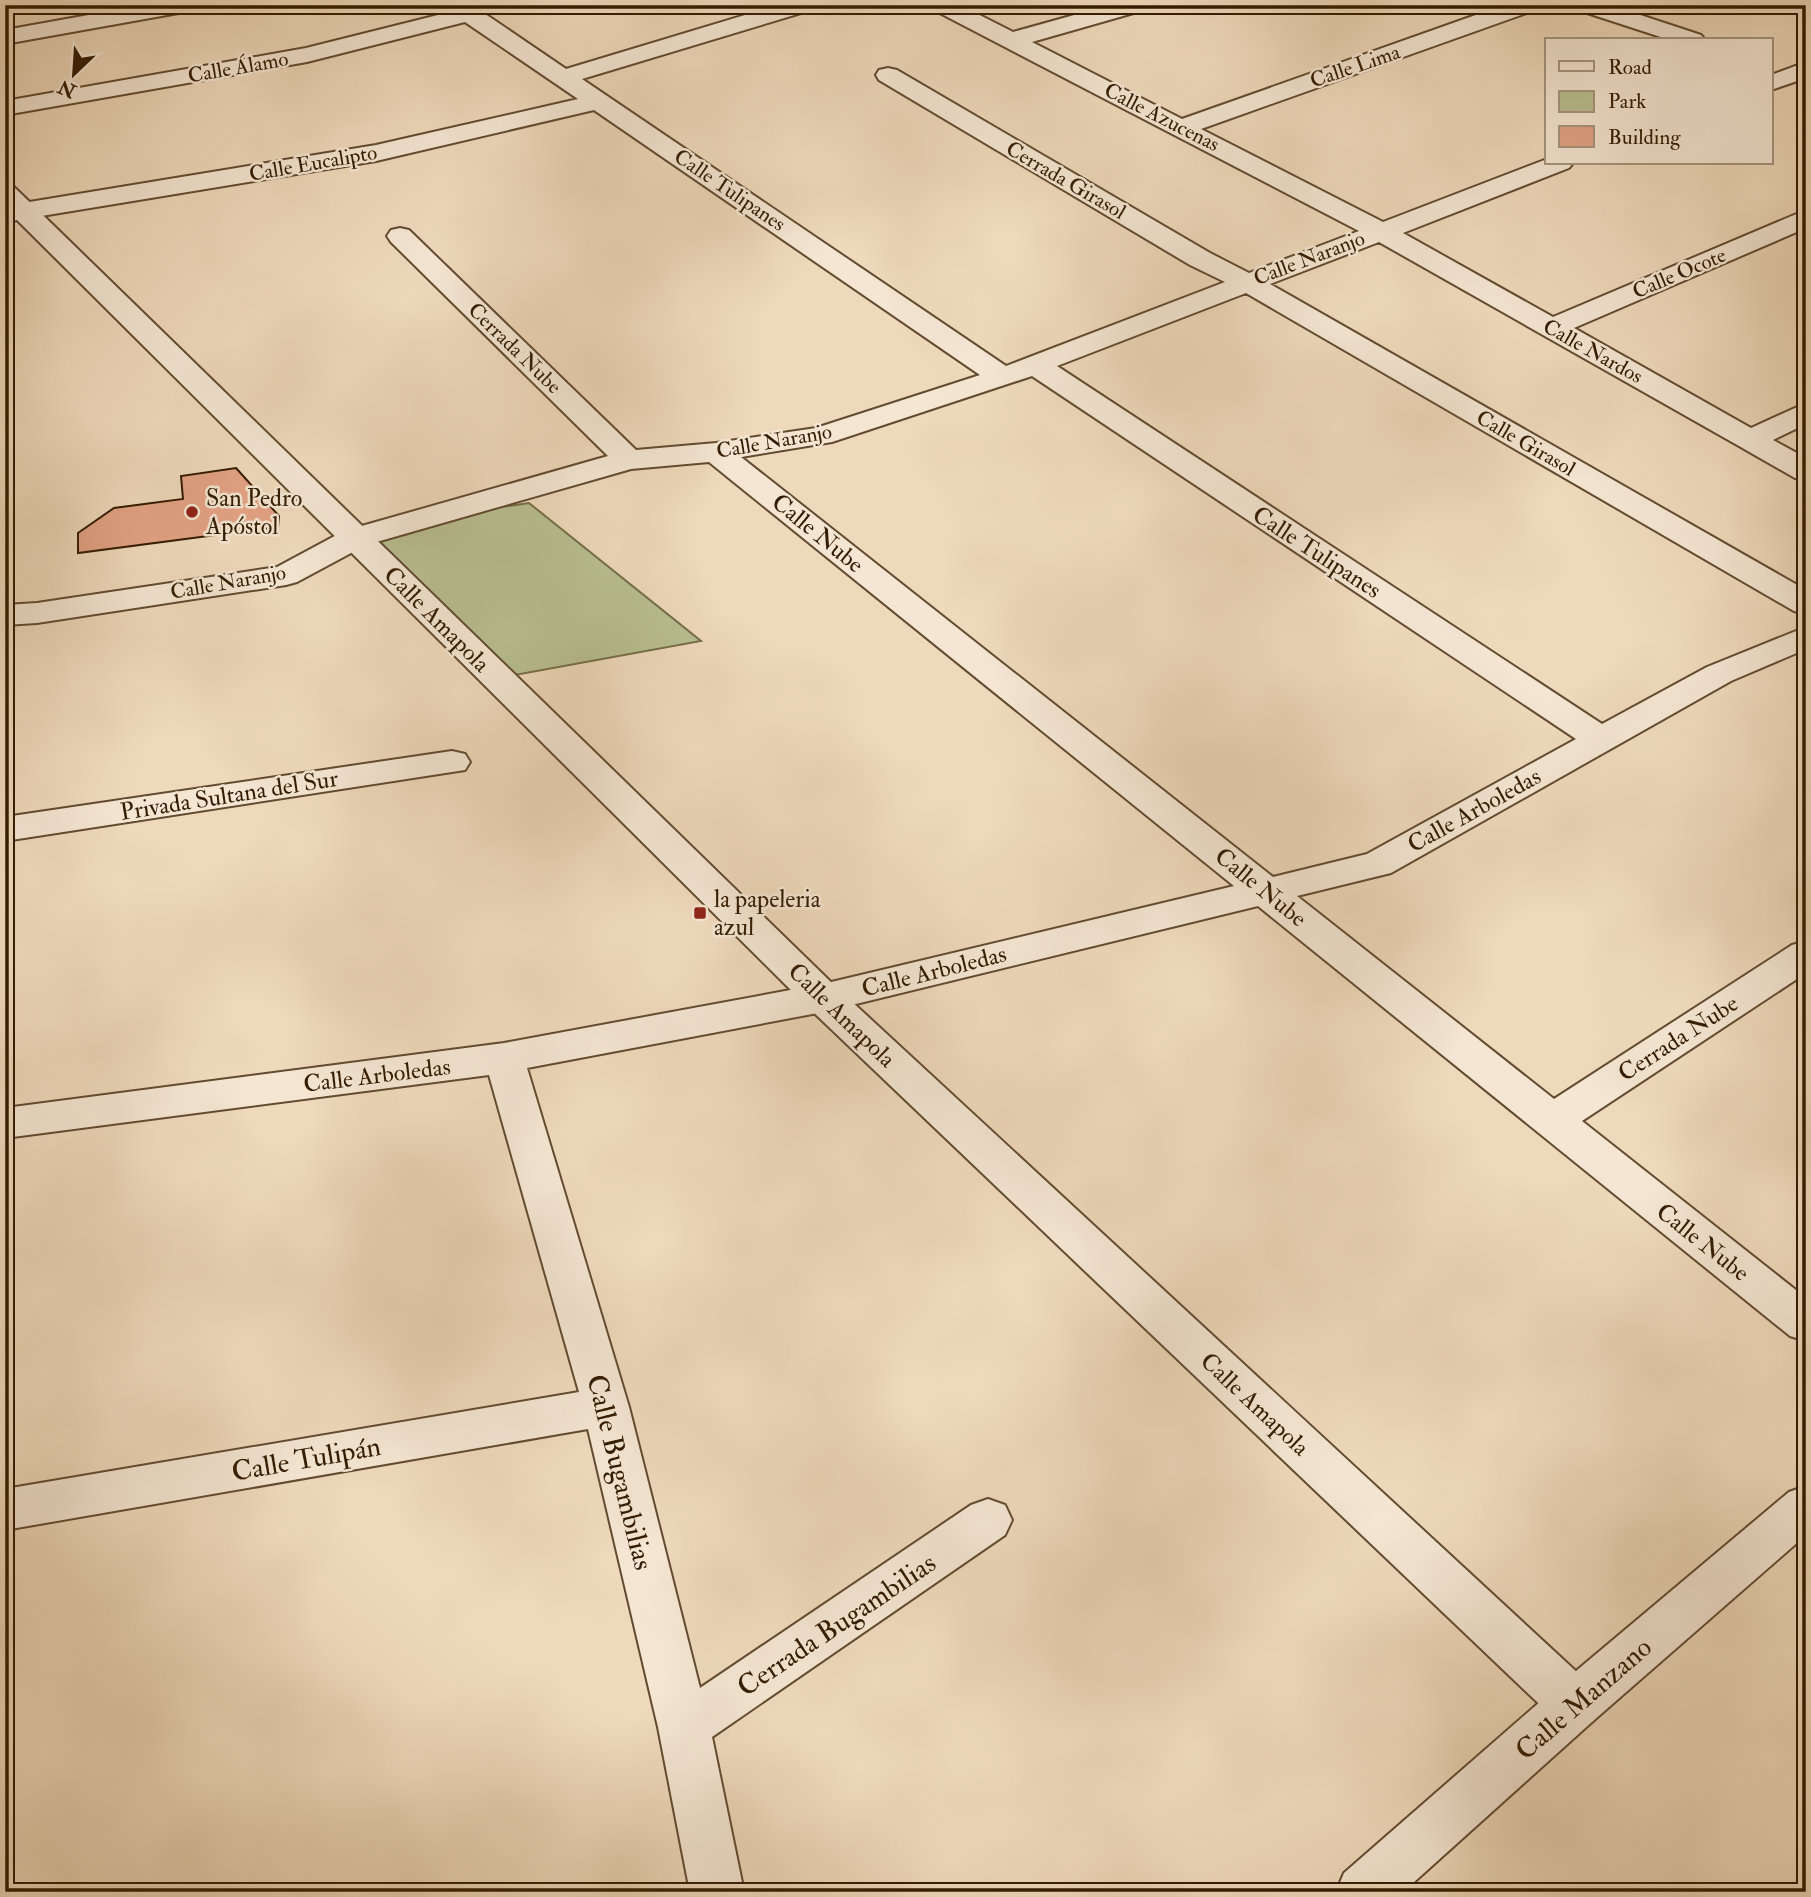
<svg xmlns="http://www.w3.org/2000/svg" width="1811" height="1897" font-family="'IM FELL Double Pica',serif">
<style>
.green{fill:#b8bf91;stroke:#766e49;stroke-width:2}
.building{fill:#e3a385;stroke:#331c01;stroke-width:2}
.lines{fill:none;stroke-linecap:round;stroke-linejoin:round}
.minor-casing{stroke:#624b30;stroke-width:4}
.tertiary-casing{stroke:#624b30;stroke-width:4}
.minor{fill:#f4e6d3;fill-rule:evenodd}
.tertiary{fill:#f4e6d3;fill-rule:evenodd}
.poi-dot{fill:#8f2418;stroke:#f4e6d3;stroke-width:2.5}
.labels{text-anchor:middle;stroke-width:5;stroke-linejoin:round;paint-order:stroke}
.far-street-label{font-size:21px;fill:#331c01;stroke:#f4e6d3}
.poi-label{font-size:24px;fill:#331c01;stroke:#f4e6d3;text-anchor:start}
.street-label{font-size:24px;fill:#331c01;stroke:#f4e6d3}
.near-street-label{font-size:28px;fill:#331c01;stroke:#f4e6d3}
</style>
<rect width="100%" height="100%" fill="#eed9bb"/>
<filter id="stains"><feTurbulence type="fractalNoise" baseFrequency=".00286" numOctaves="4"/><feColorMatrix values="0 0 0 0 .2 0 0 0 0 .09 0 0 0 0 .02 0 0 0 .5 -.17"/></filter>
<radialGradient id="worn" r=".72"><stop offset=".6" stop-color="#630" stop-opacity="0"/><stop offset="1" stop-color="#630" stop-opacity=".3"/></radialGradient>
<!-- green -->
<path class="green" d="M 529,503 L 701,641 L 504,677 L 354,529 Z"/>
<!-- building -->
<path class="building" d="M 236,468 L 279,516 L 278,527 L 78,553 L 78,533 L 114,508 L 183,499 L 181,476 Z"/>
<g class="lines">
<defs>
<path id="minor" d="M 144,5 L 195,5 L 192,10 L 184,12 L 5,44 L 5,30 Z
M 445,5 L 472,5 L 566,69 L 778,5 L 814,5 L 811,10 L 582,79 L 1006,366 L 1225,282 L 1190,265 L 879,80 L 876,75 L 879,70 L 888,68 L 897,70 L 1210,253 L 1249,273 L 1359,231 L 934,10 L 931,5 L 960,5 L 1013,32 L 1110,5 L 1147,5 L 1144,10 L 1032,42 L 1182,119 L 1504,5 L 1538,5 L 1535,10 L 1201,129 L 1383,222 L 1547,159 L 1547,163 L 1573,163 L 1569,168 L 1403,233 L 1553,317 L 1806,210 L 1806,228 L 1574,328 L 1751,428 L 1806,403 L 1806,424 L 1773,440 L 1806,458 L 1806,480 L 1795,478 L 1739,446 L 1379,242 L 1270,284 L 1806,590 L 1806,614 L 1794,611 L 1246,293 L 1057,366 L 1602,724 L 1707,667 L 1806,627 L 1806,649 L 1731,681 L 1391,873 L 1297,896 L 1554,1099 L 1792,945 L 1806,941 L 1806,973 L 1582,1121 L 1806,1298 L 1806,1341 L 1790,1336 L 1258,906 L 823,1012 L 527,1068 L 629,1407 L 700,1688 L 971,1505 L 988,1499 L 1005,1505 L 1012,1520 L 1005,1535 L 712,1737 L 744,1892 L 690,1892 L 658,1727 L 588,1429 L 5,1530 L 5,1489 L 579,1392 L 489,1075 L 5,1138 L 5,1108 L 504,1043 L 823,984 L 1234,886 L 709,462 L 631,469 L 366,545 L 297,582 L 286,585 L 37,623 L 5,625 L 5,605 L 37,603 L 277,567 L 344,531 L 608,456 L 391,242 L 387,236 L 391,230 L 400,228 L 409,230 L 636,450 L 716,443 L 816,428 L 980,375 L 594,110 L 376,161 L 5,222 L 5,206 L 376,145 L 578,99 L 465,22 L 307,62 L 5,115 L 5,101 L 306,48 L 450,12 ZM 1032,376 L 1576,739 L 1367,854 L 1273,877 L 741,457 L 832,442 Z
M 1575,5 L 1610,5 L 1701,35 L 1705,40 L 1670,40 L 1578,10 Z
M 1806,62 L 1806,78 L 1771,90 L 1771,75 Z
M 452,751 L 465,754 L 470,762 L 465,770 L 5,841 L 5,817 Z
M 1806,1486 L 1806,1535 L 1593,1721 L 1403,1892 L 1336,1892 L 1344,1873 L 1557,1687 L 1789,1492 Z"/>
<path id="tertiary" d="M 5,185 L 14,187 L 837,988 L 1593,1687 L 1600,1704 L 1593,1721 L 1575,1727 L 1557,1721 L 809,1008 L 5,208 Z"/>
</defs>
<!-- minor casing -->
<use href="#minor" class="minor-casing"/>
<!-- tertiary casing -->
<use href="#tertiary" class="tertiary-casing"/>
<!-- minor -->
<use href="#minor" class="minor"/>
<!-- tertiary -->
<use href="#tertiary" class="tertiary"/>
</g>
<!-- markers -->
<g class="poi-dot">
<circle cx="192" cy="512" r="7"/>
<rect x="693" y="906" width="14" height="14" rx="3.5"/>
</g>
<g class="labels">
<!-- far-street labels -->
<g class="far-street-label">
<text transform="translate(1355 66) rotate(-19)" y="7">Calle Lima</text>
<text transform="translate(238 67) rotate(-10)" y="7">Calle Álamo</text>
<text transform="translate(1162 117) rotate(27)" y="7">Calle Azucenas</text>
<text transform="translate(313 163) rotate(-10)" y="7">Calle Eucalipto</text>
<text transform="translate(1066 180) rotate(30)" y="7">Cerrada Girasol</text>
<text transform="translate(730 190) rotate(34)" y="7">Calle Tulipanes</text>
<text transform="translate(1309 258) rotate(-21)" y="7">Calle Naranjo</text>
<text transform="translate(1679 273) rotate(-23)" y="7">Calle Ocote</text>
<text transform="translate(515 348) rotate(44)" y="7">Cerrada Nube</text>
<text transform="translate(1593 351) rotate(29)" y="7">Calle Nardos</text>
<text transform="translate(774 441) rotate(-10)" y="7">Calle Naranjo</text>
<text transform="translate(1526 443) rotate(30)" y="7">Calle Girasol</text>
<text transform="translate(228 582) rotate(-10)" y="7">Calle Naranjo</text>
</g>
<!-- poi labels -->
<g class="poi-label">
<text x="206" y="506">San Pedro<tspan x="206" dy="28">Apóstol</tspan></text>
<text x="714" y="907">la papeleria<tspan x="714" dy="28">azul</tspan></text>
</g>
<!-- street labels -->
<g class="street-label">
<text transform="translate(818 533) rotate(39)" y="8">Calle Nube</text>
<text transform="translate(1317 552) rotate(33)" y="8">Calle Tulipanes</text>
<text transform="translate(437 619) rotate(45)" y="8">Calle Amapola</text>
<text transform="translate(229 795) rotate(-9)" y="8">Privada Sultana del Sur</text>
<text transform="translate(1474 810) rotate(-29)" y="8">Calle Arboledas</text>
<text transform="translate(1261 887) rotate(39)" y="8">Calle Nube</text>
<text transform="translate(934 971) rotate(-14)" y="8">Calle Arboledas</text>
<text transform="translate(842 1015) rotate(44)" y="8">Calle Amapola</text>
<text transform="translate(1678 1038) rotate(-33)" y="8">Cerrada Nube</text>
<text transform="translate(377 1075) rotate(-7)" y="8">Calle Arboledas</text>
<text transform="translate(1703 1242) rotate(38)" y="8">Calle Nube</text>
<text transform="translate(1255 1404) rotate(43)" y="8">Calle Amapola</text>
</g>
<!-- near-street labels -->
<g class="near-street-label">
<text transform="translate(306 1458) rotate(-10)" y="10">Calle Tulipán</text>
<text transform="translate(621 1472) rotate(76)" y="10">Calle Bugambilias</text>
<text transform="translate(836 1624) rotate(-34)" y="10">Cerrada Bugambilias</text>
<text transform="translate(1583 1698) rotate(-41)" y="10">Calle Manzano</text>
</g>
</g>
<!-- margin -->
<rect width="1811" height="1897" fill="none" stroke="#eed9bb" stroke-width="28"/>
<rect x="7" y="7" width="1797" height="1883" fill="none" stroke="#331c01" stroke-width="3.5"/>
<rect x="14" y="14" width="1783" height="1869" fill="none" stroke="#331c01" stroke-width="2"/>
<!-- legend -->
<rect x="1545" y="38" width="228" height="126" fill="#f4e6d3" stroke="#a7957f" stroke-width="2"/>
<rect x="1559" y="61" width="35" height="10" fill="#f4e6d3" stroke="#a7957f" stroke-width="2"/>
<text x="1608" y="74" font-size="21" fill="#331c01">Road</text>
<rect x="1559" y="91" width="35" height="21" fill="#b8bf91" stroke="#a7957f" stroke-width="2"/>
<text x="1608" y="108" font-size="21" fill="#331c01">Park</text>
<rect x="1559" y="126" width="35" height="21" fill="#e3a385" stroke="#a7957f" stroke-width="2"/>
<text x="1608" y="144" font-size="21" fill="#331c01">Building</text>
<!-- north arrow -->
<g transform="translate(74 74) rotate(205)" stroke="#f4e6d3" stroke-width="5" paint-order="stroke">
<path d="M0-5L12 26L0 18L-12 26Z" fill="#331c01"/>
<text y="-10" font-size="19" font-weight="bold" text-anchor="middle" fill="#331c01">N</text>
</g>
<rect width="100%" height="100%" filter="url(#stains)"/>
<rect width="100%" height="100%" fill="url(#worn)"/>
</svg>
